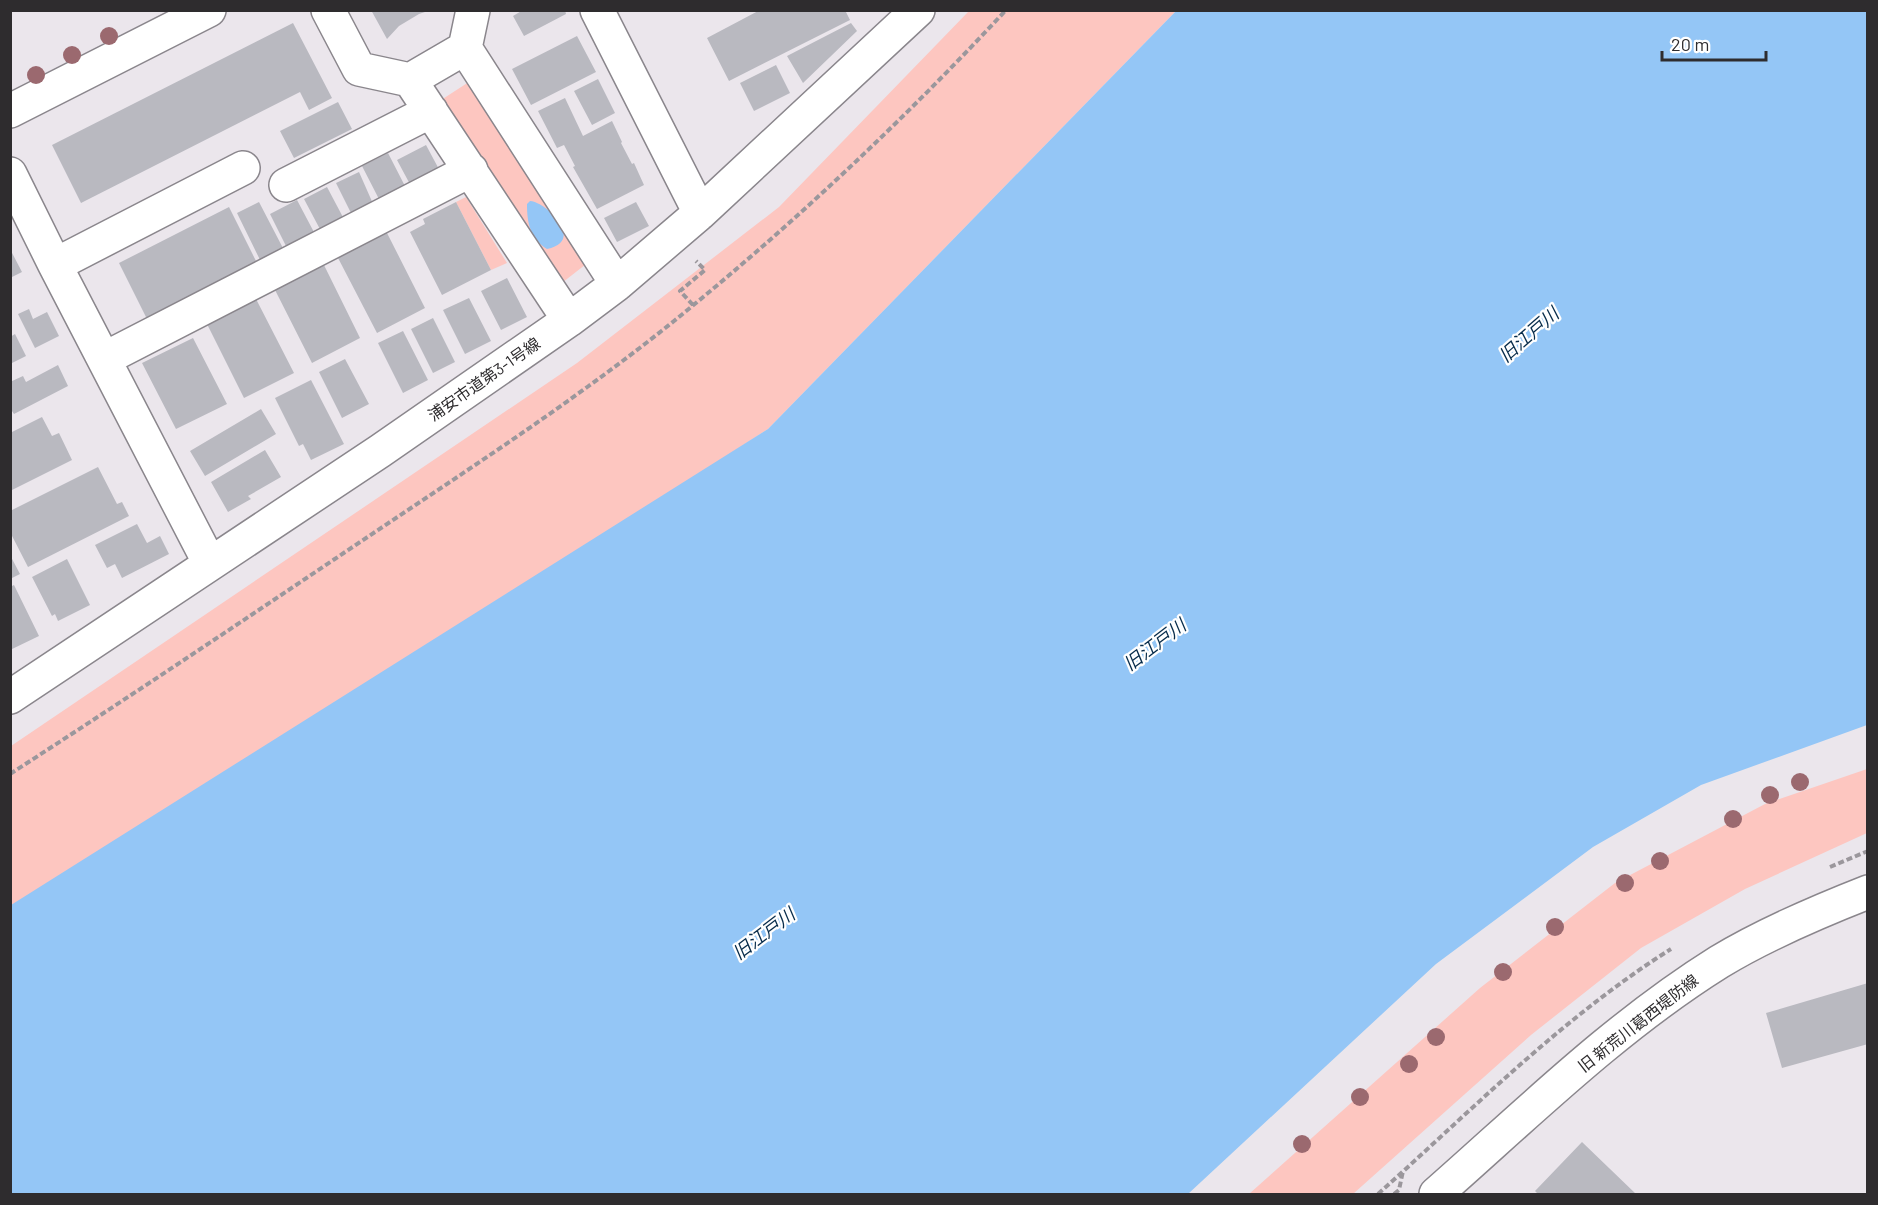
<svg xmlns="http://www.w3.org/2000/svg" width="1878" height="1205" font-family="Barlow,'Noto Sans JP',sans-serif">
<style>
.green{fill:#fdc6c0}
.water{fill:#94c6f6}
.building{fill:#b9b9c0}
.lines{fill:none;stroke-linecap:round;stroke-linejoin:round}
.minor-casing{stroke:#8a868c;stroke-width:36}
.path{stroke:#9b979c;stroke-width:4;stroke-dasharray:6 3;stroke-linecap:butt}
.minor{stroke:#fff;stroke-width:33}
.tree{fill:#9b696f}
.labels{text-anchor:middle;stroke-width:4.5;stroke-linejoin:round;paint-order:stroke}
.street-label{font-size:16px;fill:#2e2c2e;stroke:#fff}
.water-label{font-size:18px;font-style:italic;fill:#072c4b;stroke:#fff}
</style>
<rect width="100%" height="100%" fill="#ebe6ec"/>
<!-- green -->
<path class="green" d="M 969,11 L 1176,11 L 768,429 L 11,925 L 11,746 L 577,363 L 779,207 Z
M 475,78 L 590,261 L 558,286 L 438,102 Z
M 466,197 L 507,263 L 491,270 L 456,202 Z
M 1867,769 L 1867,833 L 1745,889 L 1641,948 L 1531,1035 L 1353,1194 L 1249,1194 L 1480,988 L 1615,883 L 1765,804 Z"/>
<!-- water -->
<path class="water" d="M 1176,11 L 1867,11 L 1867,725 L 1701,785 L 1593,847 L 1436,964 L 1188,1194 L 11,1194 L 11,905 L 768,429 Z
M 530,201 C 547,202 586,241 547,249 C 530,238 527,223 527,204 Z"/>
<!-- building -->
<path class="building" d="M 371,10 L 428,10 L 428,11 L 419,14 L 399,26 L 387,39 Z
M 523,10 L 565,10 L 566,14 L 524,36 L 513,16 Z
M 760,10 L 845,10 L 850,20 L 729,81 L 707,38 Z
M 293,23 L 332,98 L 309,110 L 300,92 L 81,203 L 52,145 Z
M 851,23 L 857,31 L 803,83 L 787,56 Z
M 577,36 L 596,72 L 531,105 L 512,69 Z
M 776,65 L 790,93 L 754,111 L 740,83 Z
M 598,79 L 615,113 L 592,125 L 574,91 Z
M 565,98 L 583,136 L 612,121 L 622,142 L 621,143 L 632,164 L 634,163 L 644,185 L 597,209 L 573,167 L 575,166 L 564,145 L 557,148 L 538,111 Z
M 338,102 L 352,129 L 294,158 L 280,131 Z
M 426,145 L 441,173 L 412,188 L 397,160 Z
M 388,153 L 407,190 L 381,203 L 362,166 Z
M 359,172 L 374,206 L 353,217 L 336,183 Z
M 327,187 L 345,221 L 322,233 L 304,199 Z
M 297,200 L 316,236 L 288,250 L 270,214 Z
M 259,202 L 285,252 L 262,264 L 237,213 Z
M 456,202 L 491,270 L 442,295 L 410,232 L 425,224 L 423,219 Z
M 636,202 L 649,226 L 617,242 L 604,218 Z
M 229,207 L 258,265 L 148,321 L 119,263 Z
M 386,231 L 425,308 L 377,333 L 337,256 Z
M 10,249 L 22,272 L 10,278 Z
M 322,261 L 360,338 L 312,363 L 273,286 Z
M 507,278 L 527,317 L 501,330 L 481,291 Z
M 255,297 L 294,373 L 244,398 L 206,322 Z
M 469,298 L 491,341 L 465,354 L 443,310 Z
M 29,309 L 33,319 L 47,312 L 59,336 L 35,348 L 18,314 Z
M 433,318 L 455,362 L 433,373 L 411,329 Z
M 403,331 L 428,380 L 403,393 L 378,343 Z
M 15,334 L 26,356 L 10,364 L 10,337 Z
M 193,338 L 227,404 L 176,429 L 142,363 Z
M 345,359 L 369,404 L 342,418 L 319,372 Z
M 58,365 L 68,386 L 14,414 L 10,408 L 10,382 L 23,376 L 26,382 Z
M 311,380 L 344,444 L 311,460 L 303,444 L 299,446 L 275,398 Z
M 261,409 L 276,434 L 205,476 L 190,451 Z
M 42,417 L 52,436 L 59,433 L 72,460 L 10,491 L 10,433 Z
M 265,450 L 281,477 L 248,496 L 251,499 L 228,512 L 211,482 Z
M 98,467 L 117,504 L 122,502 L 129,516 L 28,567 L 10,532 L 10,511 Z
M 137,524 L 147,543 L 160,536 L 169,554 L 122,578 L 115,564 L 107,568 L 95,545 Z
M 10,555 L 20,574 L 10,579 Z
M 67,559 L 90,605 L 58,621 L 55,614 L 52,616 L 32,577 Z
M 14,585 L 39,636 L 10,650 L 10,587 Z
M 1868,983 L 1868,1044 L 1782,1068 L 1766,1013 Z
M 1582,1142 L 1636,1194 L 1538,1194 L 1535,1191 Z"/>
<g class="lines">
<defs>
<path id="minor" d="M 328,10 L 359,69 L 410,80 L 569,320
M 473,10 L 465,48 L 617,284
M 597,10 L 700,213
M 410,80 L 465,48
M 10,111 L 209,10
M 10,174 L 55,265 L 210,564
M 286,185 L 431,111
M 55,265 L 243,168
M 104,359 L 471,170
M 10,697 L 380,451 L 569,320 L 617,284 L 700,213 L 918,10
M 1436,1194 C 1527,1114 1615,1027 1719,962 C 1765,934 1817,912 1868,892"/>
</defs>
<!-- minor casing -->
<use href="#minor" class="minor-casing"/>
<!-- path -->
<path class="path" d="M 693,305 L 680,291 L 705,270 L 696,261
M 10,774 C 131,696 250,616 369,536 C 472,467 577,399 674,321 C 791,226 903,121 1006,10
M 1830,867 L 1868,851
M 1378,1194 C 1472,1110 1563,1017 1671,949
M 1394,1194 L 1399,1190 L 1403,1171"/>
<!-- minor -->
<use href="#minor" class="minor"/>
</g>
<!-- trees -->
<g class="tree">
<circle cx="109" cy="36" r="9"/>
<circle cx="72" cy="55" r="9"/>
<circle cx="36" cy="75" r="9"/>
<circle cx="1800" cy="782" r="9"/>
<circle cx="1770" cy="795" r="9"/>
<circle cx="1733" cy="819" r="9"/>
<circle cx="1660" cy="861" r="9"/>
<circle cx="1625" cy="883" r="9"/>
<circle cx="1555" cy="927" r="9"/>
<circle cx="1503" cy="972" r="9"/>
<circle cx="1436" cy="1037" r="9"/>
<circle cx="1409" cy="1064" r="9"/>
<circle cx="1360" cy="1097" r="9"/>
<circle cx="1302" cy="1144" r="9"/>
</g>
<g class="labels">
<!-- street labels -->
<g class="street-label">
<text transform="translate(484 379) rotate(-35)" y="6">浦安市道第3-1号線</text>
<text transform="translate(1638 1023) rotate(-38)" y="6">旧 新荒川葛西堤防線</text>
</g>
<!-- water labels -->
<g class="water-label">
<text transform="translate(1529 335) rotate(-41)" y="6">旧江戸川</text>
<text transform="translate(1155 645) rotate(-37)" y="6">旧江戸川</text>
<text transform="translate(764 934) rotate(-37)" y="6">旧江戸川</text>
</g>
</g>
<!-- border -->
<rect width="1878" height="1205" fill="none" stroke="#2e2c2e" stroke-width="24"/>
<!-- scale -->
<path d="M1662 51v9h104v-9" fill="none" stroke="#2e2c2e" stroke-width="3"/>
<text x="1671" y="51" font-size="18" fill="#2e2c2e" stroke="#ffffff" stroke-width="4.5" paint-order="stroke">20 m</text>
</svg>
